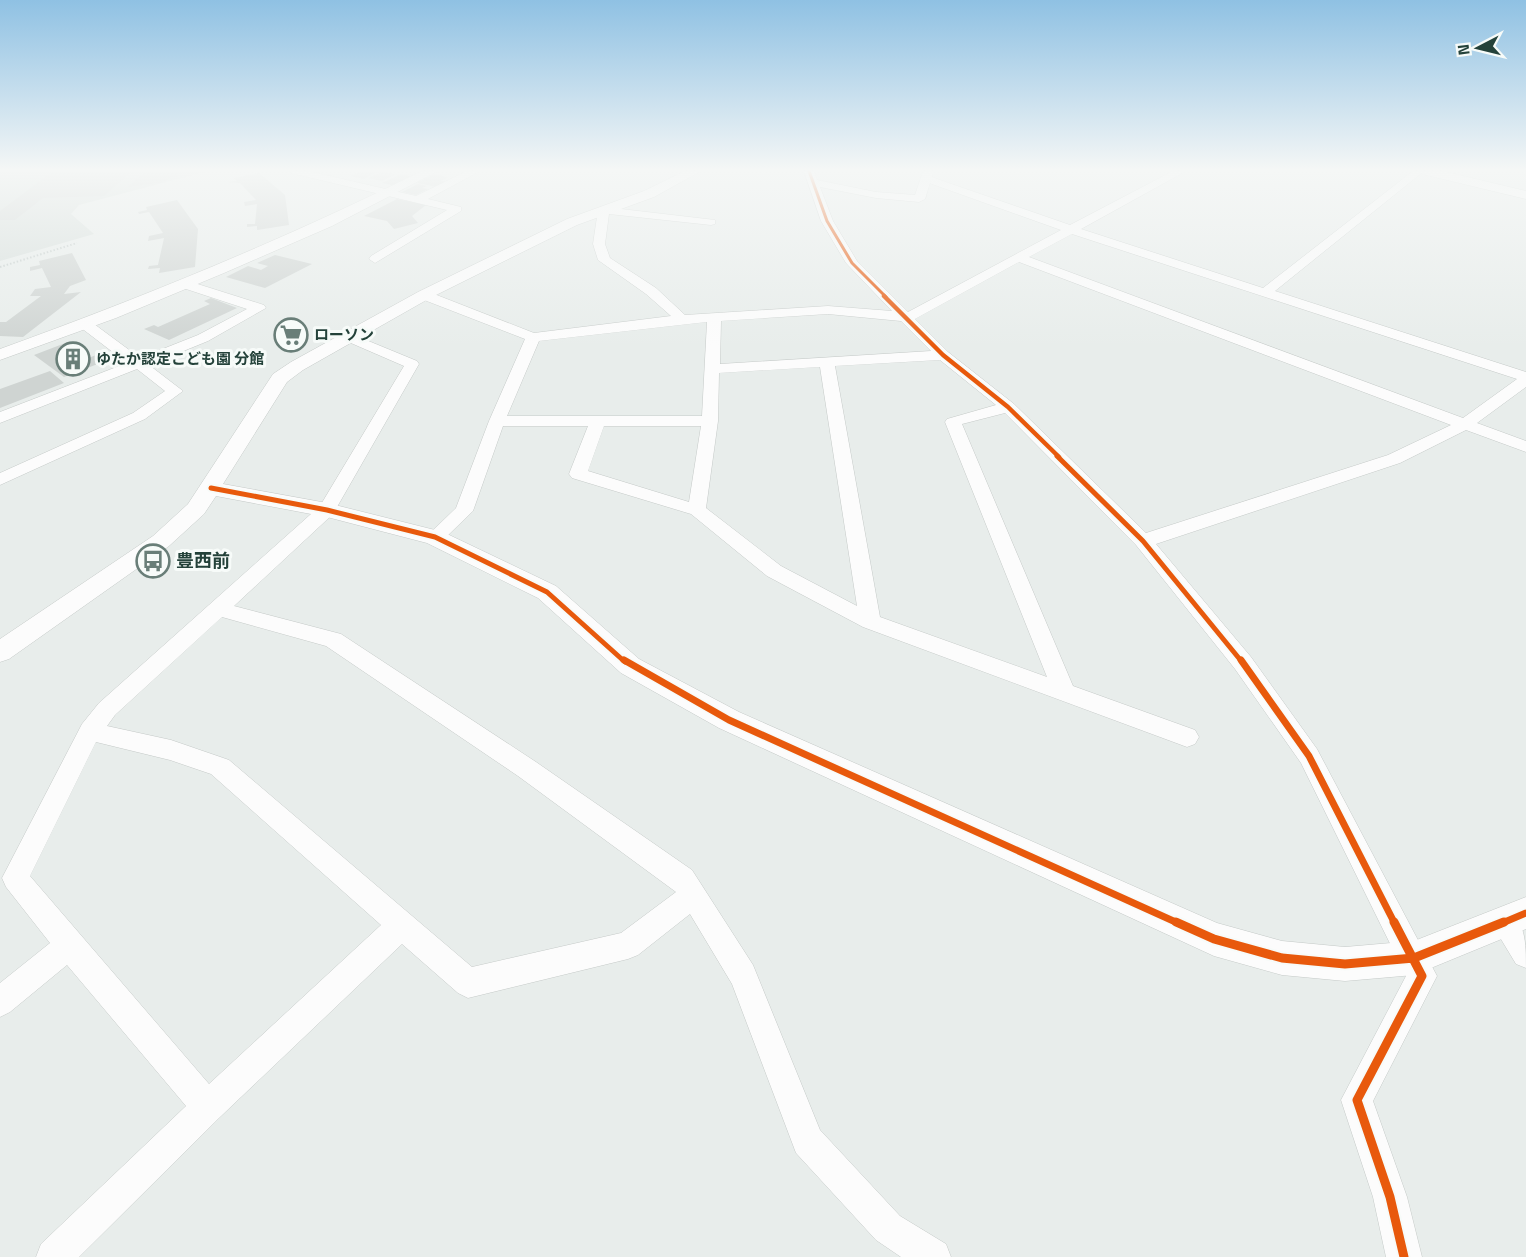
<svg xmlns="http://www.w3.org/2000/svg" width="1526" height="1257" font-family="'Titillium Web','Noto Sans JP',sans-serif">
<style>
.built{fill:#d6dedb}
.building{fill:#cfd4d2}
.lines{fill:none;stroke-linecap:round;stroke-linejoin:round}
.minor-casing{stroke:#c5cac8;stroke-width:1}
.tertiary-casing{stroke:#c5cac8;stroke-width:1}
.path{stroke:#c3ccca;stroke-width:2;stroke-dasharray:1.5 2;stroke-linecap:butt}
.minor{fill:#fcfcfc;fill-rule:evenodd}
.tertiary{fill:#fcfcfc;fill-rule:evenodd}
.cycleway-far4-casing{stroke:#f7fbf9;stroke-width:5}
.cycleway-far3-casing{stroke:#f7fbf9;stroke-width:8}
.cycleway-far2-casing{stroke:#f7fbf9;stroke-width:9}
.cycleway-far1-casing{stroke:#f7fbf9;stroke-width:10}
.cycleway-casing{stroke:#f7fbf9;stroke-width:13}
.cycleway-far4{stroke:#e8590c;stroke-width:3}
.cycleway-far3{stroke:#e8590c;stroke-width:4.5}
.cycleway-far2{stroke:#e8590c;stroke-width:5}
.cycleway-far1{stroke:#e8590c;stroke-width:7}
.cycleway{stroke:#e8590c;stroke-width:9}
.labels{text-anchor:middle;stroke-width:6;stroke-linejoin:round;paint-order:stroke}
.far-poi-label{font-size:15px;font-weight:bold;fill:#24423a;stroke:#f7fbf9;text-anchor:start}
.poi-label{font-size:18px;font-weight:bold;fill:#24423a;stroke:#f7fbf9;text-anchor:start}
</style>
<rect width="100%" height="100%" fill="#e8edeb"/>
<!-- built -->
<path class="built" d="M 0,171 L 208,171 L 79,205 L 71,214 L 94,234 L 0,261 Z"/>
<!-- building -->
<path class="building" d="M 53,171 L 132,171 L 104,196 L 43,198 L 15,220 L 0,220 L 0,211 Z
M 145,171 L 182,171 L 176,177 L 169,178 L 165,182 L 128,187 Z
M 361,171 L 379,171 L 364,179 L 350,176 Z
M 382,172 L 396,174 L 382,181 L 368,178 Z
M 259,173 L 285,195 L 289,225 L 257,230 L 257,226 L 247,227 L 247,224 L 255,224 L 257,204 L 245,206 L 244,202 L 256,200 L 240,183 L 228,182 L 237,181 L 234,178 Z
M 401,174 L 412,177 L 397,186 L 382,183 Z
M 434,174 L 448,177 L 441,181 L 447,182 L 437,187 L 417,183 Z
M 418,184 L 427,186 L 422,188 L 428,189 L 416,195 L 402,192 Z
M 397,199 L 426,205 L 412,216 L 418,223 L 394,229 L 387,221 L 364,216 Z
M 177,200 L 198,229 L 195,267 L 159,273 L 160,268 L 148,269 L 149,266 L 158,265 L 164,238 L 148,241 L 149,236 L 163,233 L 149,212 L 139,214 L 138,212 L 147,210 L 146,207 Z
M 72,253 L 86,280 L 70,286 L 64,294 L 81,292 L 23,337 L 0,336 L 0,322 L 6,322 L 41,296 L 30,296 L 35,289 L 51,287 L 42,268 L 30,271 L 30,267 L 40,265 L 39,261 Z
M 275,255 L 312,264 L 265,288 L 226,277 L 248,266 L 261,270 L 268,266 L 257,263 Z
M 211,298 L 237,308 L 169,340 L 144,329 L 154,325 L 158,327 L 210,304 L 204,301 Z
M 68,342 L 91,357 L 101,353 L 108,360 L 64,377 L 34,355 Z
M 50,371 L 64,383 L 0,408 L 0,389 Z"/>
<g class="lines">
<defs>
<path id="minor" d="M 290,171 L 308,171 L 416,196 L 467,171 L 480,171 L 428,199 L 461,207 L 461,211 L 375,263 L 369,259 L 371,256 L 447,210 L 291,173 Z
M 804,171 L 814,171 L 817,180 L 876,192 L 915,195 L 923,171 L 933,171 L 932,177 L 940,180 L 1070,225 L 1173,171 L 1186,171 L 1081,229 L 1263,288 L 1413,171 L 1424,171 L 1275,291 L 1526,372 L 1526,387 L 1477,423 L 1526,441 L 1526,452 L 1466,430 L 1400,463 L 1156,544 L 1251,657 L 1317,749 L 1437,976 L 1373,1101 L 1407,1197 L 1422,1257 L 1386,1257 L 1373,1197 L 1341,1100 L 1406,976 L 1301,763 L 1235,669 L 1136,545 L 1005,413 L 962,424 L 1073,686 L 1195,730 L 1199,737 L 1195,744 L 1187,747 L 1179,744 L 863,627 L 767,576 L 691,514 L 572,478 L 569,474 L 588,426 L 503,426 L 473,511 L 442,541 L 435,543 L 428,541 L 426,537 L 456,508 L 489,421 L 525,339 L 419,298 L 417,295 L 419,292 L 429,292 L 534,333 L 671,316 L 646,294 L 598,260 L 593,244 L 598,210 L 604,207 L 715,220 L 715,224 L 711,225 L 609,214 L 605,244 L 610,258 L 656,288 L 685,315 L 828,306 L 892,311 L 846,263 L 821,221 ZM 930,183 L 932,184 L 1061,230 L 908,312 L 857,261 L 833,221 L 820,187 L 876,198 L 919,202 L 925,199 ZM 1072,234 L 1517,379 L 1463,418 L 1029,257 ZM 1019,262 L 1451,425 L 1388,455 L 1146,533 L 1014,404 L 948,352 L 915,319 ZM 828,314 L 901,321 L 931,351 L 720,364 L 721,321 ZM 707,322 L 702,416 L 507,416 L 539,341 ZM 940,360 L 996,405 L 947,419 L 945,422 L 1047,677 L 880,617 L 835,366 ZM 820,367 L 857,606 L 781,566 L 706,508 L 718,421 L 719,373 ZM 604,426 L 701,426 L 689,502 L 588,471 Z
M 185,280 L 264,305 L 266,308 L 208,341 L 149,365 L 183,391 L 145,419 L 0,485 L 0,473 L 133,413 L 165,391 L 137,369 L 0,423 L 0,412 L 127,363 L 80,327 L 78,324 L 80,321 L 90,321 L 140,358 L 198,335 L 247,309 L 180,287 L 178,284 Z
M 349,333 L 417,361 L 419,364 L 333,514 L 234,606 L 341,634 L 536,762 L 692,870 L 753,965 L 820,1130 L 900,1216 L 946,1244 L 951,1257 L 901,1257 L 876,1240 L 796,1153 L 732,984 L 690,914 L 638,955 L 628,959 L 468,998 L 458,993 L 402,944 L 219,1118 L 79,1257 L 36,1257 L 41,1244 L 186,1106 L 67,965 L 10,1012 L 0,1017 L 0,983 L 50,943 L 6,887 L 2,878 L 82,724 L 99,703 L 320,506 L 404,366 L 344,340 L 342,337 L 344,334 ZM 222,617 L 326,646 L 518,776 L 676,892 L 621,933 L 472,967 L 229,760 L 171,740 L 107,726 L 115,715 ZM 96,742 L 170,760 L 211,774 L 381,925 L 209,1084 L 30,876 Z
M 1504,908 C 1526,918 1526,944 1526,968 L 1516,964 L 1490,921 L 1494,912 Z"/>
<path id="tertiary" d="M 422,171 L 438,171 L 332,226 L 224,273 L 116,318 L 0,360 L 0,349 C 144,297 285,239 422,171 Z
M 685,171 L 701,171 L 654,197 L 577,225 L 430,298 L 303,370 L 287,382 L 223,484 L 327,503 L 443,532 L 556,586 L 639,659 L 739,712 L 1217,923 L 1282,941 L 1345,947 L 1414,941 L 1526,897 L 1526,929 L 1414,975 L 1345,981 L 1282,975 L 1214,956 L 719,728 L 621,673 L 538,598 L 427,543 L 327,517 L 216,496 L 204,514 L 169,546 L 9,659 L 0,662 L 0,639 L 153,536 L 188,504 L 273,374 L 291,362 L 418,292 L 567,219 L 644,191 Z
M 1420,171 L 1442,171 L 1526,191 L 1526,199 L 1422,174 Z"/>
</defs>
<!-- minor casing -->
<use href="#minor" class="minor-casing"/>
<!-- tertiary casing -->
<use href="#tertiary" class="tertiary-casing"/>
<!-- path -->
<path class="path" d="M 0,267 L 77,243"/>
<!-- minor -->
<use href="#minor" class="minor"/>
<!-- tertiary -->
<use href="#tertiary" class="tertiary"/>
<defs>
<path id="cycleway-far4" d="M 809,171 L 827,221 L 852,263 L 886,297"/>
<path id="cycleway-far3" d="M 884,296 L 943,355 L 1008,407 L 1059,457"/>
<path id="cycleway-far2" d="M 1057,456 L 1143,541 L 1242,662
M 211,488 L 327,510 L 435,537 L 547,592 L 625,662"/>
<path id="cycleway-far1" d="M 624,660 L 729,720 L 1180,924
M 1241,660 L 1309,756 L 1395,924
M 1500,924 L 1526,913"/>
<path id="cycleway" d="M 1176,922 L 1214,939 L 1282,958 L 1345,964 L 1414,958 L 1504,922
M 1394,922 L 1422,976 L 1357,1100 L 1390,1197 L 1404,1257"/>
</defs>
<!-- cycleway-far4 casing -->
<use href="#cycleway-far4" class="cycleway-far4-casing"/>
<!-- cycleway-far3 casing -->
<use href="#cycleway-far3" class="cycleway-far3-casing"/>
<!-- cycleway-far2 casing -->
<use href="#cycleway-far2" class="cycleway-far2-casing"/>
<!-- cycleway-far1 casing -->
<use href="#cycleway-far1" class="cycleway-far1-casing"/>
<!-- cycleway casing -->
<use href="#cycleway" class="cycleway-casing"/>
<!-- cycleway-far4 -->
<use href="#cycleway-far4" class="cycleway-far4"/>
<!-- cycleway-far3 -->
<use href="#cycleway-far3" class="cycleway-far3"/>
<!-- cycleway-far2 -->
<use href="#cycleway-far2" class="cycleway-far2"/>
<!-- cycleway-far1 -->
<use href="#cycleway-far1" class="cycleway-far1"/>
<!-- cycleway -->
<use href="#cycleway" class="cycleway"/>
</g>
<!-- sky -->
<linearGradient id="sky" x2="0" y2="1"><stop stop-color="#8fc1e3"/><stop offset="0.49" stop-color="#f5f7f6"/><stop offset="1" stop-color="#f5f7f6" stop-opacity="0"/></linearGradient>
<rect width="1526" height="347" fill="url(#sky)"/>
<!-- icons -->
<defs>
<symbol id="supermarket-ring" viewBox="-11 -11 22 22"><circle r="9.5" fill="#f7fbf9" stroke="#697e78" stroke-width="1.5"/><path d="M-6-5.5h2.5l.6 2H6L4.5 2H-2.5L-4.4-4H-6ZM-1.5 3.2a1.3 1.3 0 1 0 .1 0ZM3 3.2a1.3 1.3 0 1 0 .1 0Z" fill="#697e78"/></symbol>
<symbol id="building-ring" viewBox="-11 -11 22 22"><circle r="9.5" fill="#f7fbf9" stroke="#697e78" stroke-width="1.5"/><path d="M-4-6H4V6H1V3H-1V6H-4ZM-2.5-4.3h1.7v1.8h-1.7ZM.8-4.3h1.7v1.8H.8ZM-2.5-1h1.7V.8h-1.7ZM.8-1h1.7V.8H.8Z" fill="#697e78"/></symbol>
<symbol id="bus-ring" viewBox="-11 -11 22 22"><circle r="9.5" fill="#f7fbf9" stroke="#697e78" stroke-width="1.5"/><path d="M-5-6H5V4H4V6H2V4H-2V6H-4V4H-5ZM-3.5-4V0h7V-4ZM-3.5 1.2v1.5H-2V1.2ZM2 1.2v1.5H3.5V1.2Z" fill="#697e78"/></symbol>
</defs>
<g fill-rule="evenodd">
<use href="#supermarket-ring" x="272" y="316" width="38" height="38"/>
<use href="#building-ring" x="54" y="340" width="38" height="38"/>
<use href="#bus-ring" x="134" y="542" width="38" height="38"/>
</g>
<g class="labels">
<!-- far-poi labels -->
<g class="far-poi-label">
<text x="314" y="340">ローソン</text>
<text x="96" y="364">ゆたか認定こども園 分館</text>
</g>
<!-- poi labels -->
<g class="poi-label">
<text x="176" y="567">豊西前</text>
</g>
</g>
<!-- north arrow -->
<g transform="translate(1478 48) rotate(263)" stroke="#f7fbf9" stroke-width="4.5" paint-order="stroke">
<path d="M0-4.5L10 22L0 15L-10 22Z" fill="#24423a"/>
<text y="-9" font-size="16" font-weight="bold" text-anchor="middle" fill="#24423a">N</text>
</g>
</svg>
